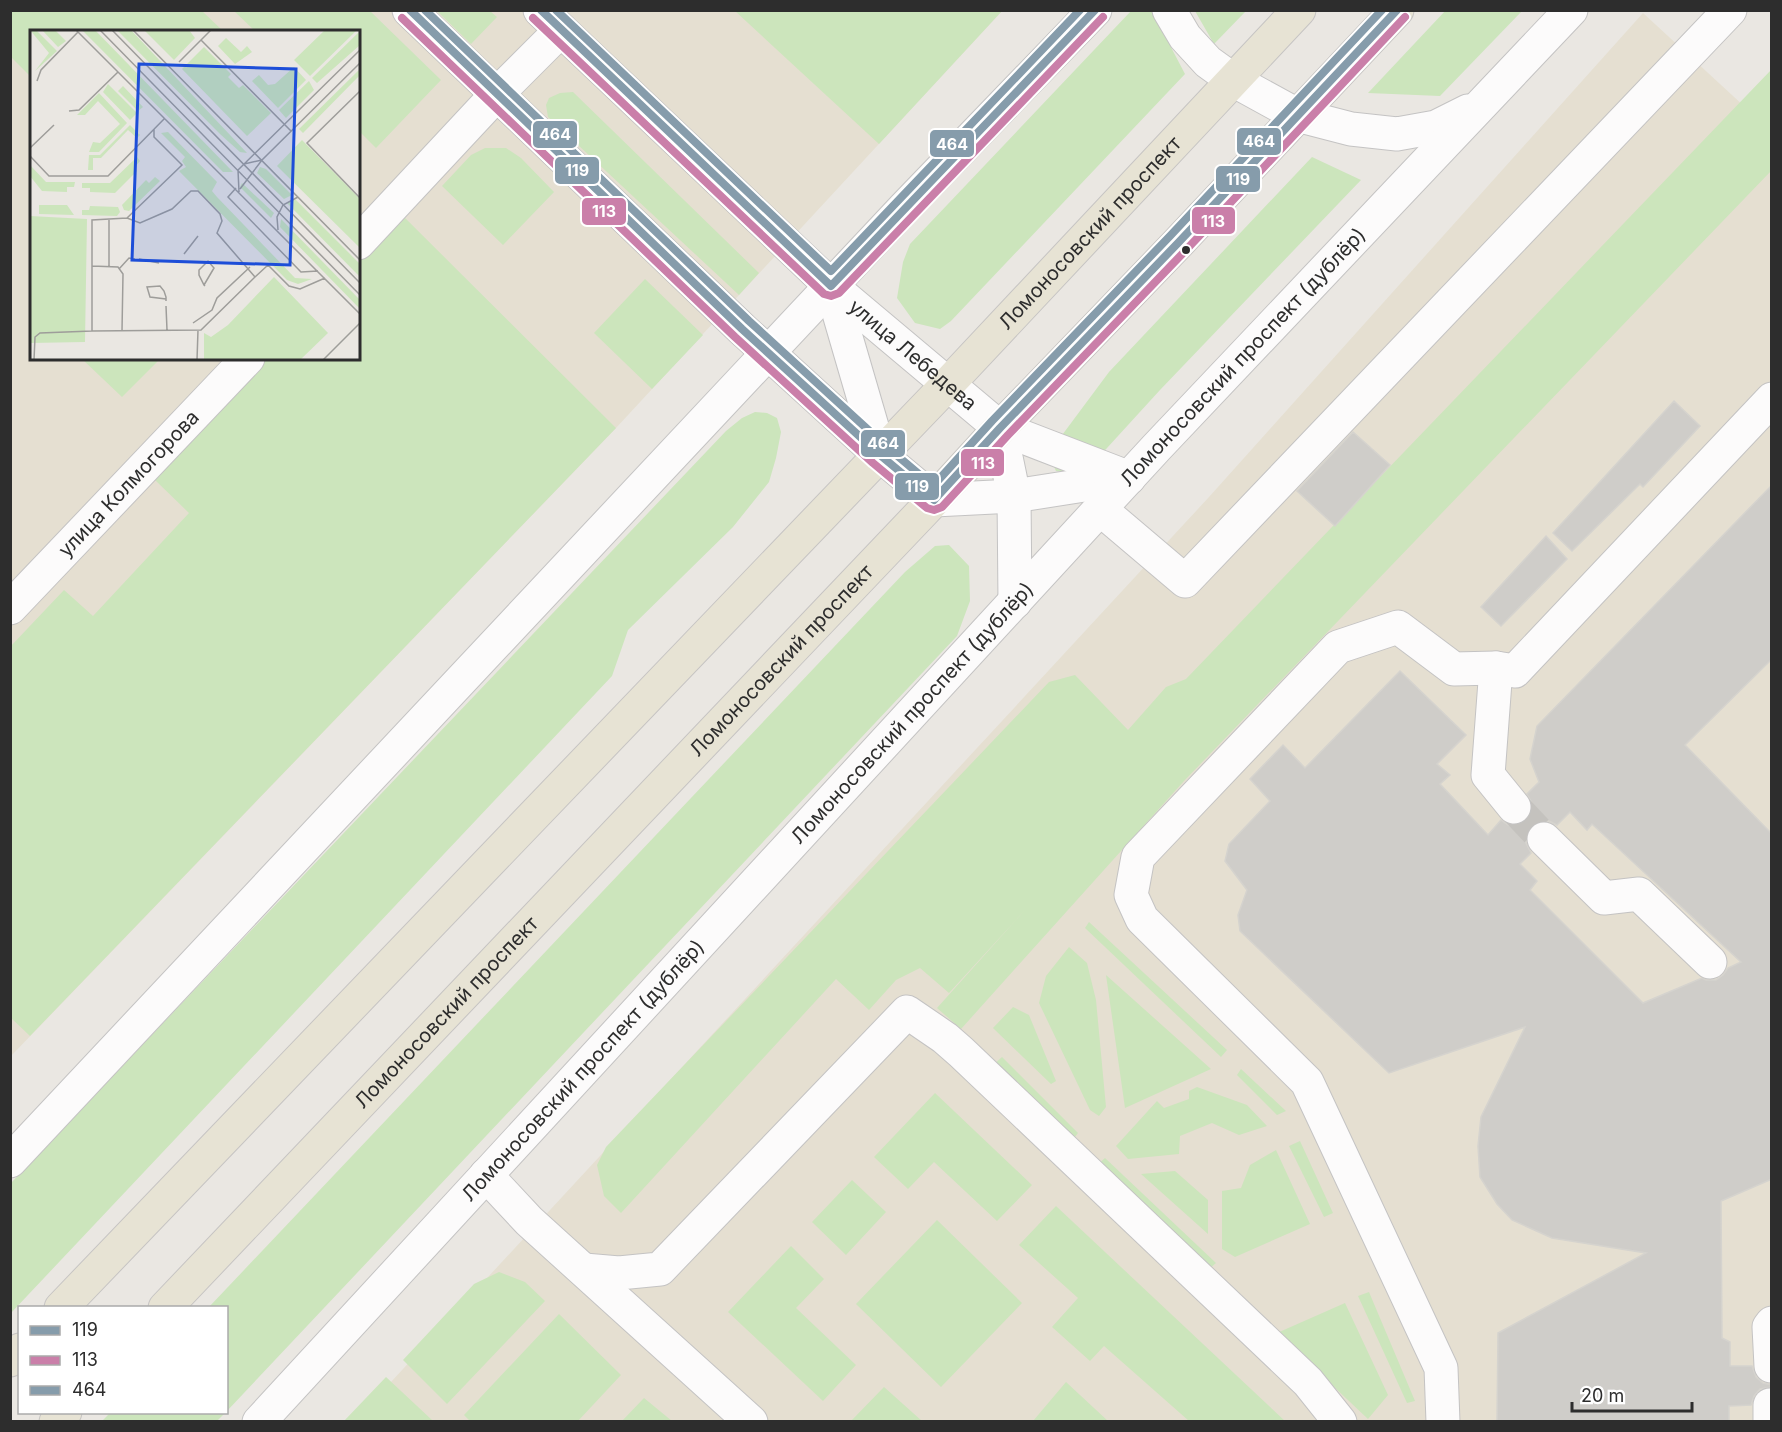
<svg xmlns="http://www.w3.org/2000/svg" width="1782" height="1432" font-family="Inter,sans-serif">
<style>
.education{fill:#e5dfd1;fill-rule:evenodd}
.green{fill:#cce5bc}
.building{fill:#cfcdc9;stroke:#d5d3ce;stroke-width:1.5;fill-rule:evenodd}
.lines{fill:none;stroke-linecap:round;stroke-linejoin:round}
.minor-tunnel{stroke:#c4c2be;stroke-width:33;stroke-dasharray:33 16;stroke-linecap:butt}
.minor-casing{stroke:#c4c3c3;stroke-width:35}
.major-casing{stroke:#c6c4c3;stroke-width:35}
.minor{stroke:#fcfbfb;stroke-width:33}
.major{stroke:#e7e3d4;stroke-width:33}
.bus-1-casing{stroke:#fff;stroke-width:12}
.bus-2-casing{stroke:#fff;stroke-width:12}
.bus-3-casing{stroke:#fff;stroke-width:12}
.bus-1{stroke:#869cab;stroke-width:8}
.bus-2{stroke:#ca7fa9;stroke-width:8}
.bus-3{stroke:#869cab;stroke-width:8}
.bus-dot{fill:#2d2d2d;stroke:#fff;stroke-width:2}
.labels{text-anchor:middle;stroke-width:5;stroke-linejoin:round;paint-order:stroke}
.street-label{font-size:20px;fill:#2d2d2d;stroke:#fff}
.inset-road{fill:none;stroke:#9e9d9a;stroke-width:1.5}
.view{fill:#1d4ed8;fill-opacity:0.15;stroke:#1d4ed8;stroke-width:3}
.inset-edge{fill:none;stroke:#2d2d2d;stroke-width:3}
.line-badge{stroke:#fff;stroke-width:2}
.badge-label{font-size:16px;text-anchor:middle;font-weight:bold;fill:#fff}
</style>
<rect width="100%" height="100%" fill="#eae7e2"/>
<!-- education -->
<path class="education" d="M 11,11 L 1002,11 L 616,428 L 11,1056 ZM 32,32 L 358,32 L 358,358 L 32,358 Z
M 1643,13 L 1771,131 L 1771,1421 L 354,1422 L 1209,497 Z"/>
<!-- green -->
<path class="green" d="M 1446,10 L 1522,11 L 1440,96 L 1368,93 Z
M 10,11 L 202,11 L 223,31 L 32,32 L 31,77 L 11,57 Z
M 234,11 L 370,11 L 441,80 L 376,148 L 359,131 L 358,32 L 255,31 Z
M 437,11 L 490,11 L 497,17 L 471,44 Z
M 735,11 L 1002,11 L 879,144 Z
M 1131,11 L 1152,11 L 1185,74 L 951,321 L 940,329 L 915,323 L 897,298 L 903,262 L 910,244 Z
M 1195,11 L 1246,11 L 1214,44 Z
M 1771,70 L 1771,171 L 1184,781 L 961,1029 L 937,1008 L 1025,910 L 949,993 L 920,968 L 896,980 L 869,1010 L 836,979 L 621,1213 L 604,1196 L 597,1165 L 606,1147 L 1049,682 L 1075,675 L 1128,730 L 1166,687 L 1186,679 Z
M 573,92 L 759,273 L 739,295 L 548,117 L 546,105 L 549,98 L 560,93 Z
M 485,148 L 506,148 L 521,158 L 554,192 L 503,245 L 442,186 L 471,155 Z
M 1312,157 L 1361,180 L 1160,390 L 1086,471 L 1071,473 L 1056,471 L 1048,454 L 1109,372 Z
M 401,214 L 616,428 L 30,1036 L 10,1017 L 10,647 L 64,590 L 93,616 L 189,513 L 155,480 L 267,359 L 358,358 L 359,260 Z
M 645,279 L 703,335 L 652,389 L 594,333 Z
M 82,359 L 160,359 L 122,397 Z
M 755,412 L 767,413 L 777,418 L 781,432 L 776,458 L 769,482 L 733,527 L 628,630 L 612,676 L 11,1313 L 11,1183 L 726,431 L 742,418 Z
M 949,545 L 969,566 L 970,601 L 957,636 L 227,1411 L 226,1308 L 209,1307 L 905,572 L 935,546 Z
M 1089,922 L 1227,1050 L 1221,1057 L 1085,928 Z
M 1069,947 L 1087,963 L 1096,1000 L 1106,1107 L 1099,1116 L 1090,1110 L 1039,1003 L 1046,976 Z
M 1106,975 L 1211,1069 L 1125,1108 Z
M 1013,1007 L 1029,1015 L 1056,1081 L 1051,1084 L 993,1028 Z
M 1002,1057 L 1078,1133 L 1071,1142 L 992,1066 Z
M 1241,1069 L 1286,1111 L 1277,1115 L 1237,1075 Z
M 1197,1087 L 1247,1105 L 1267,1126 L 1239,1135 L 1212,1123 L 1180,1136 L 1179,1154 L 1128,1159 L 1116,1146 L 1157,1101 L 1164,1108 L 1189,1099 L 1189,1091 Z
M 935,1093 L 1032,1185 L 997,1221 L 934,1162 L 908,1189 L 874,1157 Z
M 1300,1141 L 1333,1213 L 1324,1217 L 1289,1146 Z
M 1276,1150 L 1310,1224 L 1235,1257 L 1222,1249 L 1222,1191 L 1241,1188 L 1250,1165 Z
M 1105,1158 L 1216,1263 L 1209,1269 L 1097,1165 Z
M 1175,1171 L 1208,1200 L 1208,1234 L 1141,1174 Z
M 852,1180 L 886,1212 L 846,1255 L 812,1222 Z
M 1056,1206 L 1285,1421 L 1189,1421 L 1104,1346 L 1090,1361 L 1052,1327 L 1078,1298 L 1019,1245 Z
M 937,1220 L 1022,1303 L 941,1387 L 856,1304 Z
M 791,1246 L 824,1279 L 796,1308 L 856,1365 L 823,1401 L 728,1312 Z
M 499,1272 L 525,1282 L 545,1301 L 447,1404 L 403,1360 L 474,1284 Z
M 1369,1292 L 1415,1401 L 1407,1403 L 1358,1296 Z
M 1345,1303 L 1388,1395 L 1368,1419 L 1277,1333 Z
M 559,1314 L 621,1375 L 578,1421 L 470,1421 L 464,1415 Z
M 386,1377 L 432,1420 L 430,1421 L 344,1421 Z
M 1066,1382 L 1108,1421 L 1033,1421 Z
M 884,1387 L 922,1421 L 851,1421 Z
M 644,1398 L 672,1421 L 622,1421 Z
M 110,1413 L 110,1412 L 225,1413 L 217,1421 L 102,1421 Z"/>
<!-- building -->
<path class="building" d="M 1674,401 L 1700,426 L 1643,487 L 1640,484 L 1572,551 L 1553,533 Z
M 1353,432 L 1390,465 L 1335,526 L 1297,491 Z
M 1772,485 L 1772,659 L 1685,745 L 1772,834 L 1772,1179 L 1721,1201 L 1722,1338 L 1730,1342 L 1730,1366 L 1752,1366 L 1756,1377 L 1763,1383 L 1772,1385 L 1772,1387 L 1760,1389 L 1754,1396 L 1751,1405 L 1729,1406 L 1729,1422 L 1497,1422 L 1498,1333 L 1646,1253 L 1552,1238 L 1512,1220 L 1497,1204 L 1480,1177 L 1478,1146 L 1481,1117 L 1525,1027 L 1389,1073 L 1240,931 L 1238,915 L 1247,890 L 1225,861 L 1229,844 L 1270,801 L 1250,779 L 1283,745 L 1305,768 L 1400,671 L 1466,735 L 1437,764 L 1450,775 L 1440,784 L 1488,835 L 1501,820 L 1508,825 L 1516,826 L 1525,822 L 1531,814 L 1533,805 L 1527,794 L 1539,782 L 1530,759 L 1537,726 ZM 1570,812 L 1587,830 L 1592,824 L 1741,962 L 1728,968 L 1723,975 L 1716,980 L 1706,980 L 1702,978 L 1643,1003 L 1530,890 L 1537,881 L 1520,864 L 1531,853 L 1526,843 L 1526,835 L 1530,826 L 1540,821 L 1549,821 L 1557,825 Z
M 1546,536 L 1567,559 L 1501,626 L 1481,607 Z"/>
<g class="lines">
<!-- minor-tunnel -->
<path class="minor-tunnel" d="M 1514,807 L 1544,839"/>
<defs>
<g id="minor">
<path d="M 409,10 L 742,329 L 880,455 L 934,500 L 1014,496 L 1129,478"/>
<path id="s1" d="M 540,10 L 831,286 L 1000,428 L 1127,477"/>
<path d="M 1169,10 L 1185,37 L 1208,62 L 1233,80 L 1297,115 L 1351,129 L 1397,134 L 1436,127 L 1468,111"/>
<path d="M 358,243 L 497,94 L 561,30"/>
<path d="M 831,286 L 880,454"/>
<path d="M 1000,428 L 1014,496 L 1015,602"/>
<path d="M 1100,509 L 1185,581 L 1730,10"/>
<path id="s2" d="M 10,608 L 248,358"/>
<path d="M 1496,668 L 1488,775 L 1514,807"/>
<path d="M 1544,839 L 1604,898 L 1639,894 L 1710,962"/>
<path d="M 10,1161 L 904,208 L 1095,10"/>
<path d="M 486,1175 L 529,1221 L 751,1422"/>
<path d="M 584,1270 L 619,1273 L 660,1269 L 907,1012 L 945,1038 L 961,1052 L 1308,1382 L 1340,1422"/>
<path d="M 1771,1366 L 1769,1327 L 1772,1323"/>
<path id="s3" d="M 259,1422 L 1157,447 L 1571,10"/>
<path d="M 1443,1422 L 1441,1368 L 1307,1082 L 1142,919 L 1131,895 L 1138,857 L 1338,647 L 1398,627 L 1454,669 L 1496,668 L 1515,671 L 1772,399"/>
<path d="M 1770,1422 L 1770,1405"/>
</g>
<g id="major">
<path id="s4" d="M 61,1308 L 948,384 L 1299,10"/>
<path id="s5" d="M 165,1308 L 934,500 L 1000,428 L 1178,243 L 1397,10"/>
<path d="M 10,1360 L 20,1350"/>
<path d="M 56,1422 L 65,1412"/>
</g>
</defs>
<!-- minor casing -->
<use href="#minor" class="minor-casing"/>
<!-- major casing -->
<use href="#major" class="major-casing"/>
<!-- minor -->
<use href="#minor" class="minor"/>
<!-- major -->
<use href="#major" class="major"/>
<defs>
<path id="bus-1" d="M 410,10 L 742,329 L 880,455 L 934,500 L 1000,428 L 1178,243 L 1397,10
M 541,10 L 831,286 L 1095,10"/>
<path id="bus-2" d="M 402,18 L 735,337 L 873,463 L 927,508 L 934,510 L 942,507 L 1008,435 L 1186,250 L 1405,17
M 533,18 L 824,294 L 831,296 L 839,293 L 1103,17"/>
<path id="bus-3" d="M 425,10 L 749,321 L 887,447 L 933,486 L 992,421 L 1170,236 L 1382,10
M 556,10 L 831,271 L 1080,10"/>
</defs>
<!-- bus-1 casing -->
<use href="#bus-1" class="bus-1-casing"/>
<!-- bus-2 casing -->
<use href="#bus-2" class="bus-2-casing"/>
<!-- bus-3 casing -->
<use href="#bus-3" class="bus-3-casing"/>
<!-- bus-1 -->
<use href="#bus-1" class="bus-1"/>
<!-- bus-2 -->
<use href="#bus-2" class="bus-2"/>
<!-- bus-3 -->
<use href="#bus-3" class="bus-3"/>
</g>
<!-- markers -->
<circle class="bus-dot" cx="1186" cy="250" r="5"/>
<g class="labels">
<!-- street labels -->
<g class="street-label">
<text dy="7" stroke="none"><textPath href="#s4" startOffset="1488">Ломоносовский проспект</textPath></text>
<text dy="7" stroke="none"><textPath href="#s1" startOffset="508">улица Лебедева</textPath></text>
<text dy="7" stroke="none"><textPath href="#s3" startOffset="1450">Ломоносовский проспект (дублёр)</textPath></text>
<text dy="7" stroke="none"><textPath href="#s2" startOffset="172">улица Колмогорова</textPath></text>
<text dy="7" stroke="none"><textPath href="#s5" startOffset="894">Ломоносовский проспект</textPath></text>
<text dy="7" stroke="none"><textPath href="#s3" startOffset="964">Ломоносовский проспект (дублёр)</textPath></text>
<text dy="7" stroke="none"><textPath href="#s5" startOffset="408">Ломоносовский проспект</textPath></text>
<text dy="7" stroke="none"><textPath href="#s3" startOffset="478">Ломоносовский проспект (дублёр)</textPath></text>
</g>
</g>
<!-- overview -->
<g transform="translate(30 30)">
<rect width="330" height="330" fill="#eae7e2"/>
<path d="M 0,0 L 6,0 L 27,21 L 5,41 L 19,23 ZM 12,0 L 25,0 L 36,11 L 28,17 ZM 52,0 L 65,0 L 203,142 L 193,142 ZM 87,0 L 101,0 L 217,123 L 210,122 L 190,104 ZM 114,0 L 159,0 L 165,8 L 144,30 ZM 295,0 L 327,0 L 280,46 L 264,30 ZM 330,1 L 330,15 L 287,53 L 282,48 ZM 196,8 L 211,22 L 217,16 L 222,22 L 205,34 L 188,16 ZM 174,17 L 201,44 L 198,47 L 209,58 L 213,55 L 241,83 L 217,106 L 152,39 ZM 264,37 L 276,50 L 248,78 L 222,51 L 229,45 L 238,55 L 245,54 ZM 330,39 L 330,45 L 273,103 L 269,99 ZM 279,51 L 284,60 L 256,88 L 249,80 ZM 78,54 L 107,83 L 100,90 L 73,62 ZM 93,56 L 113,77 L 108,81 L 88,61 ZM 69,63 L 97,93 L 69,122 L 59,122 L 63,112 L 70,113 L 90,94 L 68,71 L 55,85 L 47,85 ZM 100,95 L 110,105 L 107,108 L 98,100 L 71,128 L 63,128 L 63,140 L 58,140 L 59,125 L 70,125 ZM 138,102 L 187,152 L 182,161 L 187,167 L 265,248 L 282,249 L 268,254 L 257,250 L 149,141 L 156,137 L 152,131 L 155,127 L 131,103 ZM 272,110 L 330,169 L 330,218 L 247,136 ZM 107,127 L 110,131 L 104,138 L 107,141 L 85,163 L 60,162 L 60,158 L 52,158 L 52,153 L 80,153 ZM 0,135 L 16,152 L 45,152 L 44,157 L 37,157 L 37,162 L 12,161 L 0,146 ZM 230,137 L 236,139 L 262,165 L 254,169 L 227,143 ZM 125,147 L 130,151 L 99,181 L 94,180 L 92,175 L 116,150 L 119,153 ZM 212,153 L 244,183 L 241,188 L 210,157 ZM 265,169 L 330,234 L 330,247 L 257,173 ZM 9,175 L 37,175 L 44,185 L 9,184 ZM 60,176 L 88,177 L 90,182 L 87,186 L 52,185 L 52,180 L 59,180 ZM 0,186 L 57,189 L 55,312 L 0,313 ZM 251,189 L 330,270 L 330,279 L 250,197 ZM 244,247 L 298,303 L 270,330 L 174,330 L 174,303 L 181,307 L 198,295 Z" fill="#cce5bc"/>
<path class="inset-road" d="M 46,0 L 330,284M 70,0 L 330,265M 82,0 L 330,253M 103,0 L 330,230M 171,10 L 261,101M 149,32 L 181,0M 7,51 L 11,40 L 48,2M 330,61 L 277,113 L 330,168M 39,81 L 49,80 L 88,42M 0,118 L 24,95M 0,126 L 19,146 L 78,146 L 135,88M 214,134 L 232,130M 206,158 L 198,167 L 271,242 L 288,241M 210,159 L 232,130 L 330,33M 161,161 L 168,161 L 190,184 L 192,191 L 187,203 L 225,247 L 171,300 L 62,301 L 62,190 L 97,188 L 110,193 L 142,179 ZM 209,162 L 208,140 L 330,20M 97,188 L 152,135 L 124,107 L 124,99M 248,200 L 247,187 L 253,175 L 268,167M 154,224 L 168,206M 109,229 L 129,233M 62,236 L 88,237 L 93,244 L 92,301M 79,236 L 79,190M 89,239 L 99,228 L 105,229M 225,247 L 238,235 L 259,256 L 270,259 L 295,248M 174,255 L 184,238 L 178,231 L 169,240 L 169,245 L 174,255 L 175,256M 136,269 L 120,267 L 117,257 L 130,256 L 134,261 L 136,267 L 136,271M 136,276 L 137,300M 163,293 L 182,280 L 187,268 L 220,237M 4,330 L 5,307 L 10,303 L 62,301M 167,330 L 168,300M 293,330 L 330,293"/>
<path class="view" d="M 109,34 L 266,39 L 260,235 L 102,230 Z"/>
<rect width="330" height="330" class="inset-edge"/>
</g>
<g class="line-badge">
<rect x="532" y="120" width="46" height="29" rx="6" fill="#869cab"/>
<rect x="1236" y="127" width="46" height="29" rx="6" fill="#869cab"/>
<rect x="929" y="129" width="46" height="29" rx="6" fill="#869cab"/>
<rect x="554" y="156" width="46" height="29" rx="6" fill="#869cab"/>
<rect x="1215" y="165" width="46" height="28" rx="6" fill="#869cab"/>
<rect x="581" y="197" width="46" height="29" rx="6" fill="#ca7fa9"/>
<rect x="1191" y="206" width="45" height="29" rx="6" fill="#ca7fa9"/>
<rect x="860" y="429" width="46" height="29" rx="6" fill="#869cab"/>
<rect x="960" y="448" width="45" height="29" rx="6" fill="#ca7fa9"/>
<rect x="894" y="472" width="46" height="29" rx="6" fill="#869cab"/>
</g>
<g class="badge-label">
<text x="555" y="140">464</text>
<text x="1259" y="147">464</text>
<text x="952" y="150">464</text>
<text x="577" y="176">119</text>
<text x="1238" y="185">119</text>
<text x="604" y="217">113</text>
<text x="1213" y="227">113</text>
<text x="883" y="449">464</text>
<text x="983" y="469">113</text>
<text x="917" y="492">119</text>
</g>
<!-- border -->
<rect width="1782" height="1432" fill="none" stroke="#2d2d2d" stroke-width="24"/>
<!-- legend -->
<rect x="18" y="1306" width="210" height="108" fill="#ffffff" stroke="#ababab" stroke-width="1.5"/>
<rect x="30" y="1326" width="30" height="9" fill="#869cab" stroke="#ababab" stroke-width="1.5"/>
<text x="72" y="1336" font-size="18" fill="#2d2d2d">119</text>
<rect x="30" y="1356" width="30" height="9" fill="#ca7fa9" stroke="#ababab" stroke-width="1.5"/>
<text x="72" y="1366" font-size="18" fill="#2d2d2d">113</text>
<rect x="30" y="1386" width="30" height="9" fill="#869cab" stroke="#ababab" stroke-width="1.5"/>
<text x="72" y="1396" font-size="18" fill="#2d2d2d">464</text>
<!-- scale -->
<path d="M1572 1402v9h120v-9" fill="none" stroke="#2d2d2d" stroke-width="3"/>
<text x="1581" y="1402" font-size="18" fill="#2d2d2d" stroke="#ffffff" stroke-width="4.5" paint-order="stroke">20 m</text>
</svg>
